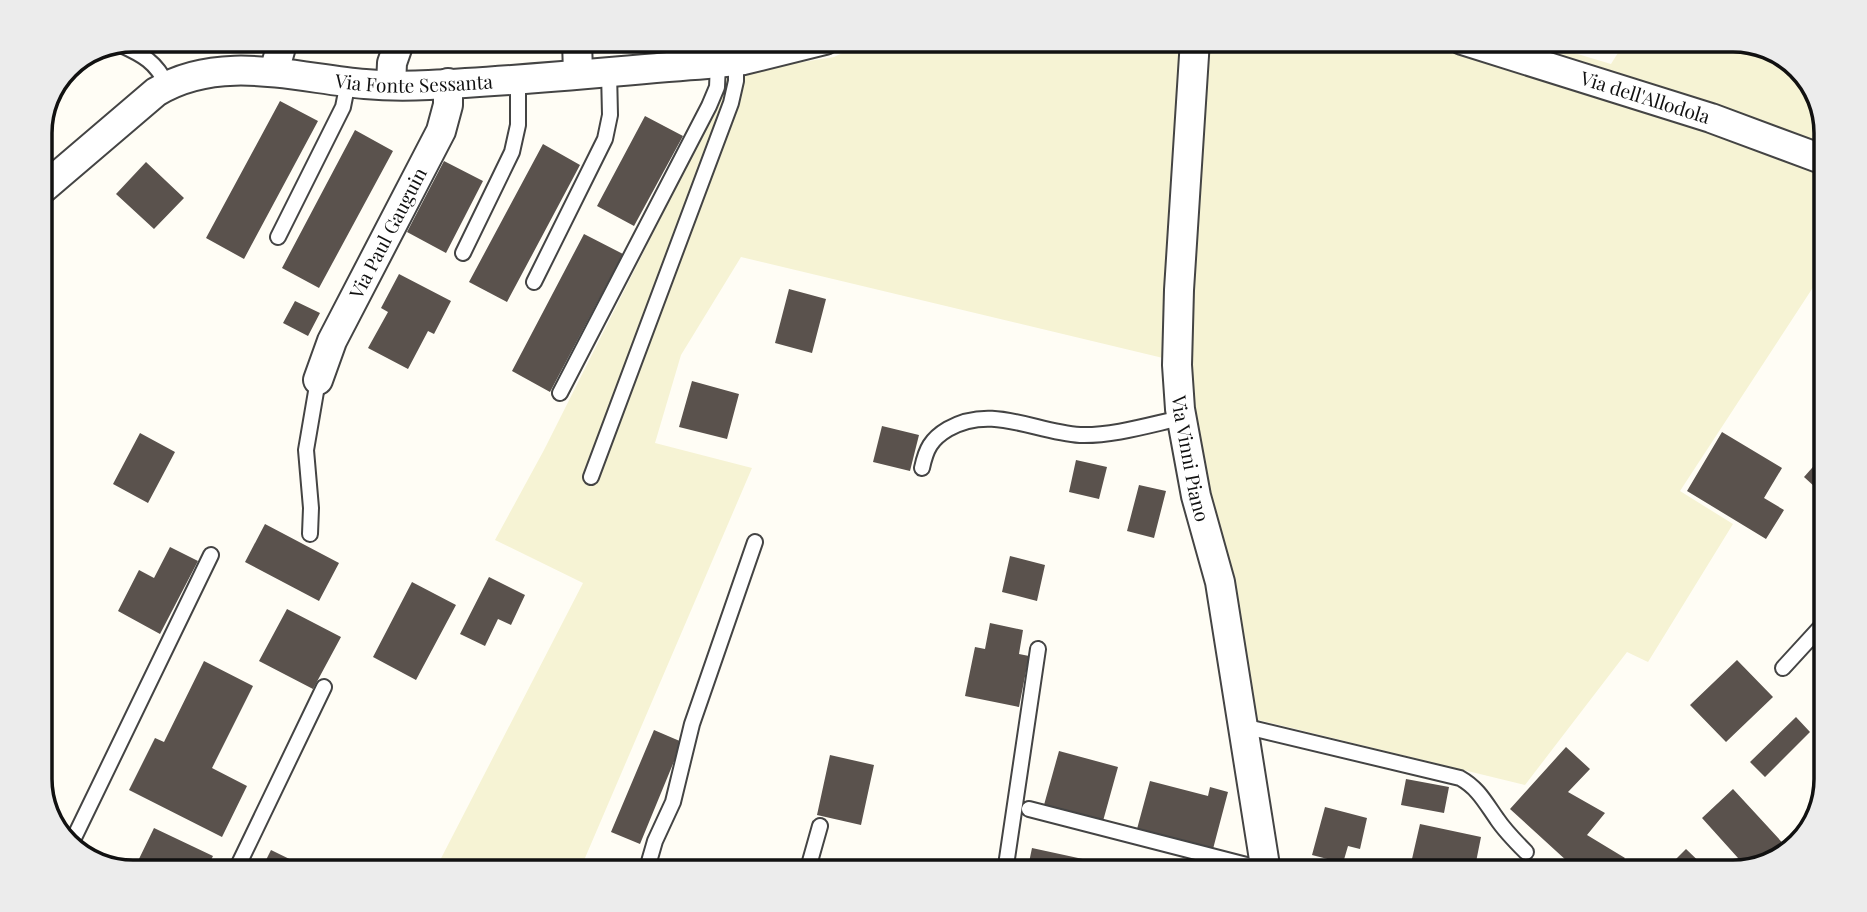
<svg xmlns="http://www.w3.org/2000/svg" width="1867" height="912" font-family="'Playfair Display',serif">
<style>
.farmland{fill:#f6f3d4}
.building{fill:#5a524d}
.lines{fill:none;stroke-linecap:round;stroke-linejoin:round}
.lane-casing{stroke:#444;stroke-width:18}
.street-casing{stroke:#444;stroke-width:32}
.lane{stroke:#fff;stroke-width:14}
.street{stroke:#fff;stroke-width:28}
.labels{text-anchor:middle;stroke-width:7;stroke-linejoin:round;paint-order:stroke}
.street-label{font-size:19px;fill:#111;stroke:#fff}
.rim{fill:none;stroke:#111;stroke-width:3.5}
</style>
<rect width="100%" height="100%" fill="#fffdf5"/>
<!-- farmland -->
<path class="farmland" d="M 870,40 L 1531,40 L 1611,64 L 1626,40 L 1734,40 L 1775,50 L 1811,81 L 1827,128 L 1827,266 L 1680,491 L 1733,524 L 1648,662 L 1627,652 L 1525,785 L 1250,718 L 1202,466 L 1188,364 L 741,257 L 681,355 L 655,443 L 752,468 L 579,872 L 434,872 L 583,583 L 495,540 L 544,450 L 713,114 L 728,74 L 834,57 Z"/>
<!-- building -->
<path class="building" d="M 324,40 L 351,40 L 347,50 Z
M 280,101 L 318,121 L 244,259 L 206,238 Z
M 645,116 L 683,136 L 634,226 L 597,206 Z
M 43,123 L 53,133 L 40,146 L 40,128 Z
M 355,130 L 393,151 L 319,288 L 282,268 Z
M 543,144 L 580,165 L 507,302 L 469,282 Z
M 444,161 L 483,181 L 446,253 L 407,232 Z
M 146,162 L 184,198 L 154,229 L 116,194 Z
M 584,234 L 623,254 L 550,392 L 512,371 Z
M 399,274 L 451,301 L 434,334 L 428,331 L 408,369 L 368,348 L 388,312 L 381,308 Z
M 789,289 L 826,299 L 812,353 L 775,343 Z
M 295,301 L 320,313 L 308,336 L 283,323 Z
M 692,381 L 739,394 L 727,439 L 679,427 Z
M 882,426 L 919,435 L 910,471 L 873,462 Z
M 1722,432 L 1782,468 L 1764,498 L 1784,510 L 1766,539 L 1687,491 Z
M 140,433 L 175,452 L 148,503 L 113,484 Z
M 1827,451 L 1827,498 L 1804,477 Z
M 1076,460 L 1107,467 L 1099,499 L 1069,492 Z
M 1139,485 L 1166,491 L 1154,538 L 1127,531 Z
M 265,524 L 339,563 L 319,601 L 245,562 Z
M 170,547 L 198,561 L 160,634 L 118,611 L 139,570 L 154,578 Z
M 1010,556 L 1045,565 L 1037,601 L 1002,592 Z
M 489,577 L 525,595 L 511,625 L 498,619 L 485,646 L 460,634 Z
M 412,582 L 456,605 L 416,680 L 373,657 Z
M 287,609 L 341,637 L 313,689 L 259,661 Z
M 990,623 L 1023,630 L 1019,654 L 1029,656 L 1019,707 L 965,696 L 975,647 L 985,649 Z
M 1737,660 L 1773,697 L 1726,742 L 1690,705 Z
M 204,661 L 253,686 L 212,768 L 247,786 L 222,837 L 129,790 L 155,738 L 164,742 Z
M 1796,717 L 1810,732 L 1765,777 L 1750,762 Z
M 654,730 L 682,742 L 640,844 L 611,832 Z
M 1566,747 L 1590,769 L 1568,792 L 1605,813 L 1587,835 L 1625,858 L 1613,872 L 1579,872 L 1510,809 Z
M 1059,751 L 1118,767 L 1103,821 L 1044,805 Z
M 830,755 L 874,765 L 861,825 L 817,815 Z
M 1406,779 L 1449,787 L 1444,813 L 1401,805 Z
M 1150,781 L 1208,796 L 1210,787 L 1228,792 L 1213,849 L 1137,829 Z
M 1733,789 L 1790,851 L 1785,856 L 1747,868 L 1702,818 Z
M 1325,807 L 1367,818 L 1360,849 L 1348,846 L 1343,863 L 1312,855 Z
M 1420,824 L 1481,837 L 1474,872 L 1409,872 Z
M 154,828 L 213,856 L 205,872 L 145,872 L 147,868 L 137,863 Z
M 1032,848 L 1138,871 L 1138,872 L 1027,872 Z
M 1686,849 L 1710,872 L 1663,872 Z
M 271,850 L 310,869 L 308,872 L 260,872 Z"/>
<g class="lines">
<defs>
<path id="lane" d="M 121,45 C 143,55 156,62 167,85
M 278,237 L 343,107 L 348,82
M 463,253 L 512,152 L 518,125 L 518,78
M 534,282 L 605,139 L 610,115 L 609,72
M 560,393 L 709,106 L 717,87 L 718,63
M 922,468 C 926,449 931,439 948,429 C 992,404 1034,432 1080,435 C 1113,436 1149,425 1181,418
M 591,477 L 731,103 L 736,81 L 736,61
M 310,534 L 311,508 L 306,450 L 318,380
M 1783,668 L 1827,620
M 1243,726 L 1460,778 C 1478,788 1485,802 1497,819 C 1505,831 1515,841 1526,852
M 1029,809 L 1266,870
M 71,844 L 211,555
M 235,872 L 324,687
M 646,872 L 655,841 L 673,802 L 692,724 L 755,542
M 807,872 L 820,826
M 1005,872 L 1038,649"/>
<g id="street">
<path d="M 577,40 L 578,74"/>
<path id="s1" d="M 1195,40 L 1179,290 L 1177,365 L 1180,409 L 1196,496 L 1220,582 L 1266,872"/>
<path id="s2" d="M 1462,40 L 1711,118 L 1827,161"/>
<path d="M 274,72 L 283,40"/>
<path d="M 391,85 L 392,63 L 400,40"/>
<path id="s3" d="M 40,191 L 156,92 C 220,53 296,78 365,84 C 386,86 408,86 429,85 C 522,81 614,71 707,64 L 744,60 L 825,40"/>
<path id="s4" d="M 318,380 L 332,341 L 441,131 L 448,105 L 448,83"/>
</g>
</defs>
<!-- lane casing -->
<use href="#lane" class="lane-casing"/>
<!-- street casing -->
<use href="#street" class="street-casing"/>
<!-- lane -->
<use href="#lane" class="lane"/>
<!-- street -->
<use href="#street" class="street"/>
</g>
<g class="labels">
<!-- street labels -->
<g class="street-label">
<text dy="7" stroke="none"><textPath href="#s3" startOffset="415">Via Fonte Sessanta</textPath></text>
<text dy="7" stroke="none"><textPath href="#s2" startOffset="192">Via dell'Allodola</textPath></text>
<text dy="7" stroke="none"><textPath href="#s4" startOffset="163">Via Paul Gauguin</textPath></text>
<text dy="7" stroke="none"><textPath href="#s1" startOffset="420">Via Vinni Piano</textPath></text>
</g>
</g>
<!-- crop -->
<path d="M0 0H1867V912H0ZM133 52H1733A81 81 0 0 1 1814 133V779A81 81 0 0 1 1733 860H133A81 81 0 0 1 52 779V133A81 81 0 0 1 133 52Z" fill="#ececec" fill-rule="evenodd"/>
<path class="rim" d="M133 52H1733A81 81 0 0 1 1814 133V779A81 81 0 0 1 1733 860H133A81 81 0 0 1 52 779V133A81 81 0 0 1 133 52Z"/>
</svg>
